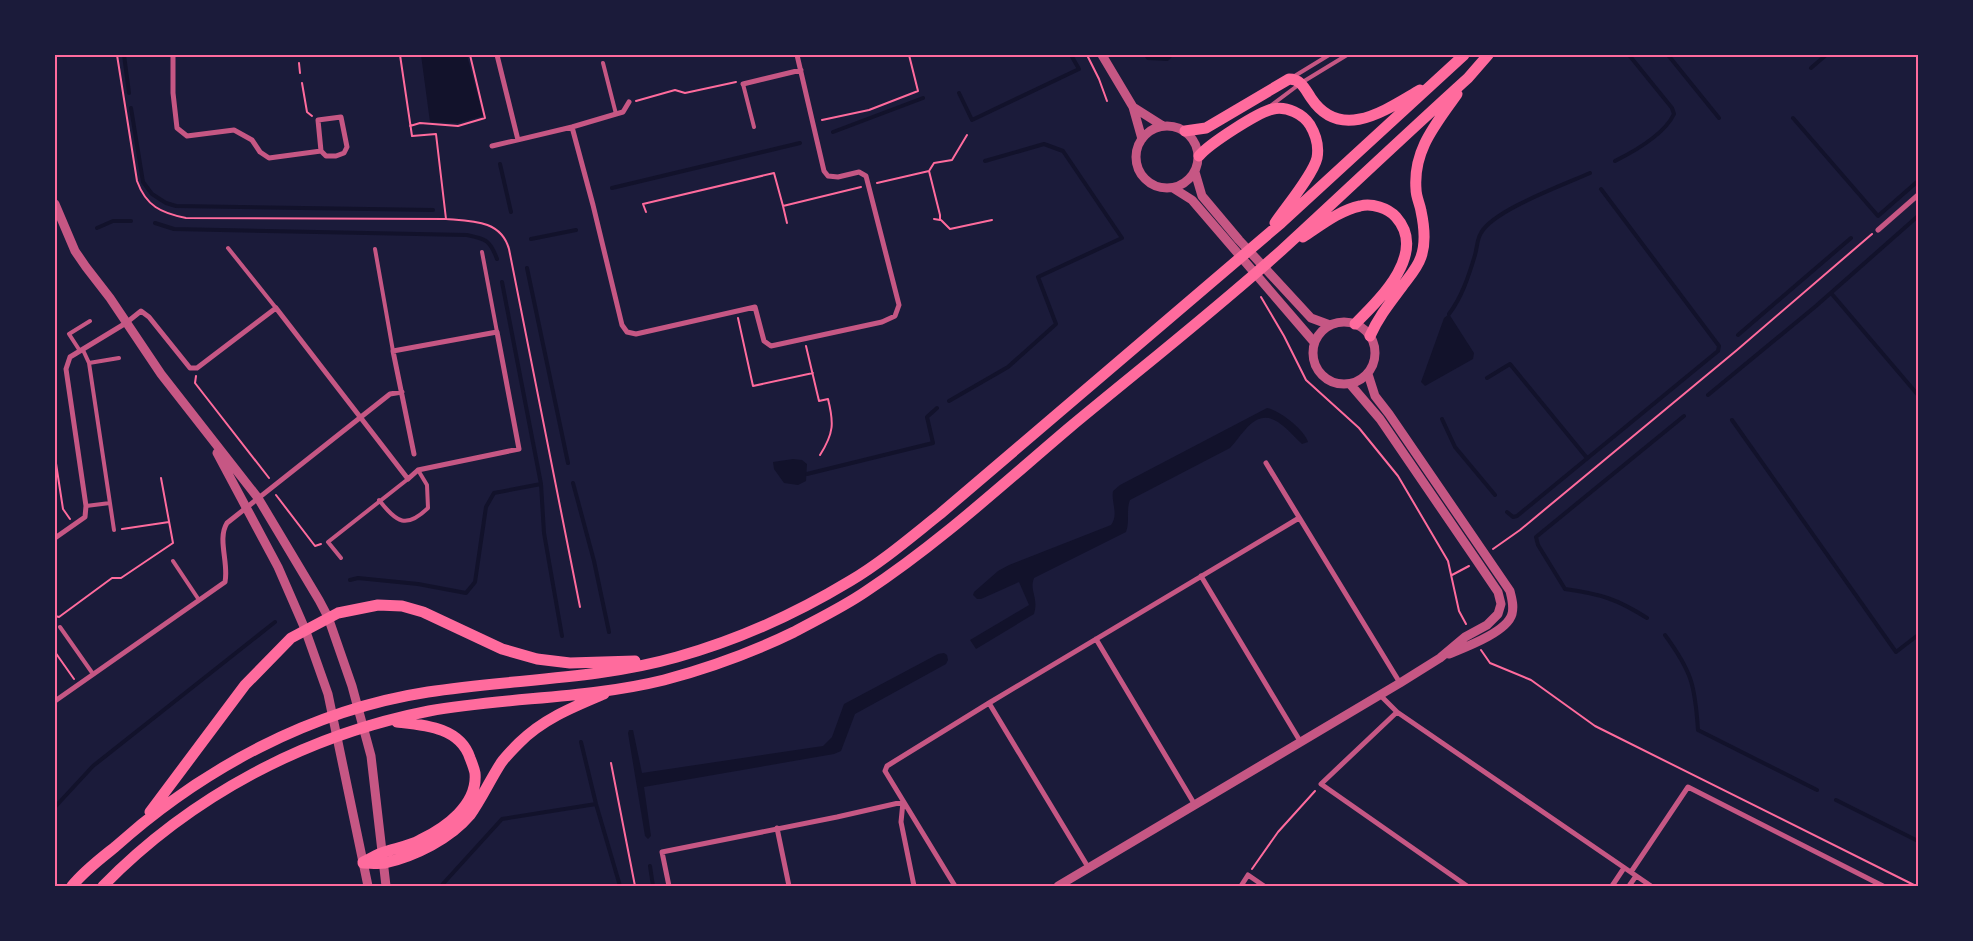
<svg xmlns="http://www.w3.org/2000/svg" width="1973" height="941" font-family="'Fira Sans Condensed',sans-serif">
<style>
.water{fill:#12122b}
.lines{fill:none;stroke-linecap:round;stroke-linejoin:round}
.stream{stroke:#12122b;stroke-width:4}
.path{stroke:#ff6b9d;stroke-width:2}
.service{stroke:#c65784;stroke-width:4}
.minor{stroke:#c65784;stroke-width:5}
.tertiary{stroke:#c65784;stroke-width:9}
.trunk{stroke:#ff6b9d;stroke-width:11}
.neatline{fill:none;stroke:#ff6b9d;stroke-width:2}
</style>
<rect width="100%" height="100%" fill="#1b1b3a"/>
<!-- water -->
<path class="water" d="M 421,55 L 467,55 L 483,116 L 458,123 L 430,122 Z
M 1449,314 L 1474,353 L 1473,359 L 1425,386 L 1421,382 L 1444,318 Z
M 1267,408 C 1279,410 1305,430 1308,442 L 1302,444 C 1284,427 1268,403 1245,430 C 1239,436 1236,442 1230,448 L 1130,500 C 1126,510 1130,521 1126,532 L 1034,578 C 1029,591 1039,597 1034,614 L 976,649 L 970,640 L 1029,605 L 1019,582 L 981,599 L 977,599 L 973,595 L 974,592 L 998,571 L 1009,565 L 1111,525 C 1119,514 1111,503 1113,491 L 1120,485 Z
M 793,459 L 802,460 L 807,464 L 806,481 L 798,485 L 784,483 L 774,469 L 773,462 Z
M 944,653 L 947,655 L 948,660 L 946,664 L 855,714 L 841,751 L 834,754 L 644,787 L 651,836 L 648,839 L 645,836 L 628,733 L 629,730 L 633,730 L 642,773 L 823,746 L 832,737 L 844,704 L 938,654 Z"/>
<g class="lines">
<!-- stream -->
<path class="stream" d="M 124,55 L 129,93
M 1146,55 L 1148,58 L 1167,59 L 1171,55
M 1668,55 L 1719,118
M 1811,68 L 1826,55
M 959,93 L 972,120 L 1079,69 L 1071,55
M 131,108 L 143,182 L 152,194 L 166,203 L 176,206 L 433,210
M 1793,118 L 1878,216 L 1918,181
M 833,132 L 923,98
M 1615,161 C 1635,151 1664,135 1674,114 L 1672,108 L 1629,55
M 500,164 L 511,212
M 612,188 L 800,143
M 155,223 L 174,229 L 467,235 C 486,239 490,240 497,259
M 97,228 L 113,221 L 131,221
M 531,239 L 576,230
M 527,268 L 568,463
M 502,282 L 541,484 L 544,533 L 562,636
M 1831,293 L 1918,395
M 1449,314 C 1462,297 1469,275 1475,255 C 1477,248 1477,239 1481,233 C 1493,210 1566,184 1590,173
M 1738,335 L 1851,238
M 1487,378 L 1510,364 L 1587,458
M 1708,395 L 1816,306 L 1918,216
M 949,401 L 1008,367 L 1056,324 L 1038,277 L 1122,238 L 1063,151 L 1044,144 L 985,161
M 1442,419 L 1455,447 L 1495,495
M 1732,420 L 1896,652 L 1918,635
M 807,474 L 933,443 L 927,417 L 937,408
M 573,483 L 594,561 L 609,632
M 1507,512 L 1513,517 L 1517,516 L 1718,351 L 1719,346 L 1601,189
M 350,580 L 358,578 L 418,584 L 466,593 L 475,582 L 486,507 L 494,493 L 541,484
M 1647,618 C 1617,599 1601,594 1565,589 L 1538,545 L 1536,537 L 1684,416
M 1665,635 C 1692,672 1695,685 1698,730 L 1817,790
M 581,742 L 596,804 L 620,886
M 1836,800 L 1918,841
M 55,807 L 93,766 L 275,622
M 650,866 L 653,886
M 441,886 L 502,819 L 596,804"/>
<!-- path -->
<path class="path" d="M 117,55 L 137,181 C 146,206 161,213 186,218 L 446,219 C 472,221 501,220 509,249 L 580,607
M 400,55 L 412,136 L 436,134 L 446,219
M 1087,55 L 1099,79 L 1107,101
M 299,63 L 300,73
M 302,83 L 307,112 L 312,116
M 636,101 L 675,90 L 685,93 L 736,82
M 822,120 L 869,110 L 918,91 L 909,55
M 410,126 L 420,123 L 458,126 L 485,118 L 470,55
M 929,171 L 934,163 L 952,160 L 967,135
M 877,183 L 929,171 L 940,215 L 940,220 L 934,219
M 783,206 L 787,223
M 646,212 L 643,204 L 774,173 L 783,206 L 861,187
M 941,220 L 950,229 L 992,220
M 1261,297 L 1284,336 L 1306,380 L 1359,428 L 1398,476 L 1448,561 L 1459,611 L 1466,624
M 738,318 L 753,386 L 813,373
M 806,346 L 819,401 L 828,399 C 834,423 834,433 820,455
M 196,376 L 195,383 L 269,478
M 55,457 L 63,509 L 70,519
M 276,495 L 315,546 L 321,544
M 122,529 L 169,522
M 1493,549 L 1520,530 L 1737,350 L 1872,234
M 1452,575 L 1469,566
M 55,616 L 59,617 L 112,578 L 121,578 L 173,543 L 161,478
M 1481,650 L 1490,663 L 1531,680 L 1595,726 L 1916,886
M 55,652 L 74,679
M 611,763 L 635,886
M 1252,869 L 1278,832 L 1315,791"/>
<!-- service -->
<path class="service" d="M 603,63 L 616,114
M 1293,77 L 1329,55
M 743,84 L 754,127
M 1269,107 L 1301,83 L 1347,55
M 228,248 L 276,308
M 375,249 L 393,351
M 482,252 L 497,332
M 83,350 L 89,363
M 80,351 L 69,334 L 90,321
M 379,500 C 397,523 406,529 428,508 L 427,485 L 418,470
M 86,506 L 110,503
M 114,530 L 89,363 L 119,358
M 341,558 L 328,542 L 408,479
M 173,561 L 199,600
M 60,627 L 93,674"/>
<!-- minor -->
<path class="minor" d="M 173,55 L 173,93 L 177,128 L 187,136 L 234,130 L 252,140 L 260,152 L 269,158 L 321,151 L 318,120 L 341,117 L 347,147 L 344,153 L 336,156 L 326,156 L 321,151
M 497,55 L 518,140
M 743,84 L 801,70
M 572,127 L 593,205 L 622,325 L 627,332 L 636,334 L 755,307 L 764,341 L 771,346 L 882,322 L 895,316 L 899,305 L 866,176 L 859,172 L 838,177 L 828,176 L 824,171 L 797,55
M 492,146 L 572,127 L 616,114 L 623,112 L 629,102
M 1878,230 L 1918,195
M 1266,463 L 1400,683
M 55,538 L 85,517 L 86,506 L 66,369 L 70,357 L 126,323 L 141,311 L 149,317 L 190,368 L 197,368 L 276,308 L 408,479 L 418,470 L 519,449 L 497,332 L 393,351 L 414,454
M 1201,576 L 1300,741
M 1096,639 L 1195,805
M 1380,695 L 1397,712 L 1651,886
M 55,701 L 225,582 C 229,563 217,539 227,523 L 390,394 L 402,392
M 989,703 L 1088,867
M 1397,712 L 1321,784 L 1467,886
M 777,828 L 789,886
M 1631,872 L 1688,787 L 1883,886
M 669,886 L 662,852 L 837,817 L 903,802 L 901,822 L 914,886
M 955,886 L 885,771 L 887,766 L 989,703 L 1299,518
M 1241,886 L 1248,875 L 1264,886
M 1612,886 L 1624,868
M 1629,886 L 1636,876"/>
<!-- tertiary -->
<path class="tertiary" d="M 1102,55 L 1133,107 L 1142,139
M 1133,107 L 1163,126
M1136 157a31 31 0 1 1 62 0a31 31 0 1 1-62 0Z
M 1195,172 L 1202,196 L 1239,240 L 1311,318 L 1330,325
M 1173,188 L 1192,200 L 1314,342
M 55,204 L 75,251 L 86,267 L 110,298 L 161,374 L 258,498 L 319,600 L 328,617 L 352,686 L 371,756 L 386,886
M1313 353a31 31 0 1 1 62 0a31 31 0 1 1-62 0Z
M 1368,374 L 1375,396 L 1389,414 L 1510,591 C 1512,599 1514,606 1512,614 C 1507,632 1466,647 1449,654
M 217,453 L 278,567 L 305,629 L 328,694 L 368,886
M 1058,886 L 1400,683 L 1440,658 L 1465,637 L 1487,625 L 1498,614 L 1501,604 L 1498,592 L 1477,561 L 1380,419 L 1350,384"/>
<!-- trunk -->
<path class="trunk" d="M 1185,131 L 1206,128 L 1289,79 C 1301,79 1305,89 1311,98 C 1341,143 1387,109 1420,90
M 1199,156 C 1209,144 1258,112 1273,109 C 1287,106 1303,114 1310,125 C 1316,135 1319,147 1317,158 C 1313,175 1285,208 1275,223
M 1303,237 C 1320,226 1340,210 1360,206 C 1372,203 1388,208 1396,217 C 1428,253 1380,299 1355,324
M 1370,336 C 1378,318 1389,304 1401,288 C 1408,278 1417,269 1421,257 C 1426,243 1424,225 1421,211 C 1420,204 1416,197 1416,189 C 1413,150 1436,124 1457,94
M 150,812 L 245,685 L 291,638 L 338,613 L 378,605 L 402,606 L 423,612 L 502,649 L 537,659 L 570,663 L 635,661
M 363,862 C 370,859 377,854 384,852 C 396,848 409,846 420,840 C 445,828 478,805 475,773 C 474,768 472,763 470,758 C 460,727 424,725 397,722
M 363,863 C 370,863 378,864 385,863 C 415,856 450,839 470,815 C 482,798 490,780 501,763 C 506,756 513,749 519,743 C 543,719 573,707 604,694
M 72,886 C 84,871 100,859 115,847 C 202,769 311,710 428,692 C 511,679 596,680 677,657 C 738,640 797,613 850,581 C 882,562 911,537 940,514 L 1281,223 L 1464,55
M 103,886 C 191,796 306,735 429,711 C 507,697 587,699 664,680 C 709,668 753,652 794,632 C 818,619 843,607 865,592 C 938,544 1003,484 1069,428 C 1140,369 1213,312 1282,250 C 1344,193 1405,135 1468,78 L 1488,55"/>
</g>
<!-- border -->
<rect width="1973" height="941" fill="none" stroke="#1b1b3a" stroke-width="112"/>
<rect x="56" y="56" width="1861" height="829" class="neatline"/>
</svg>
